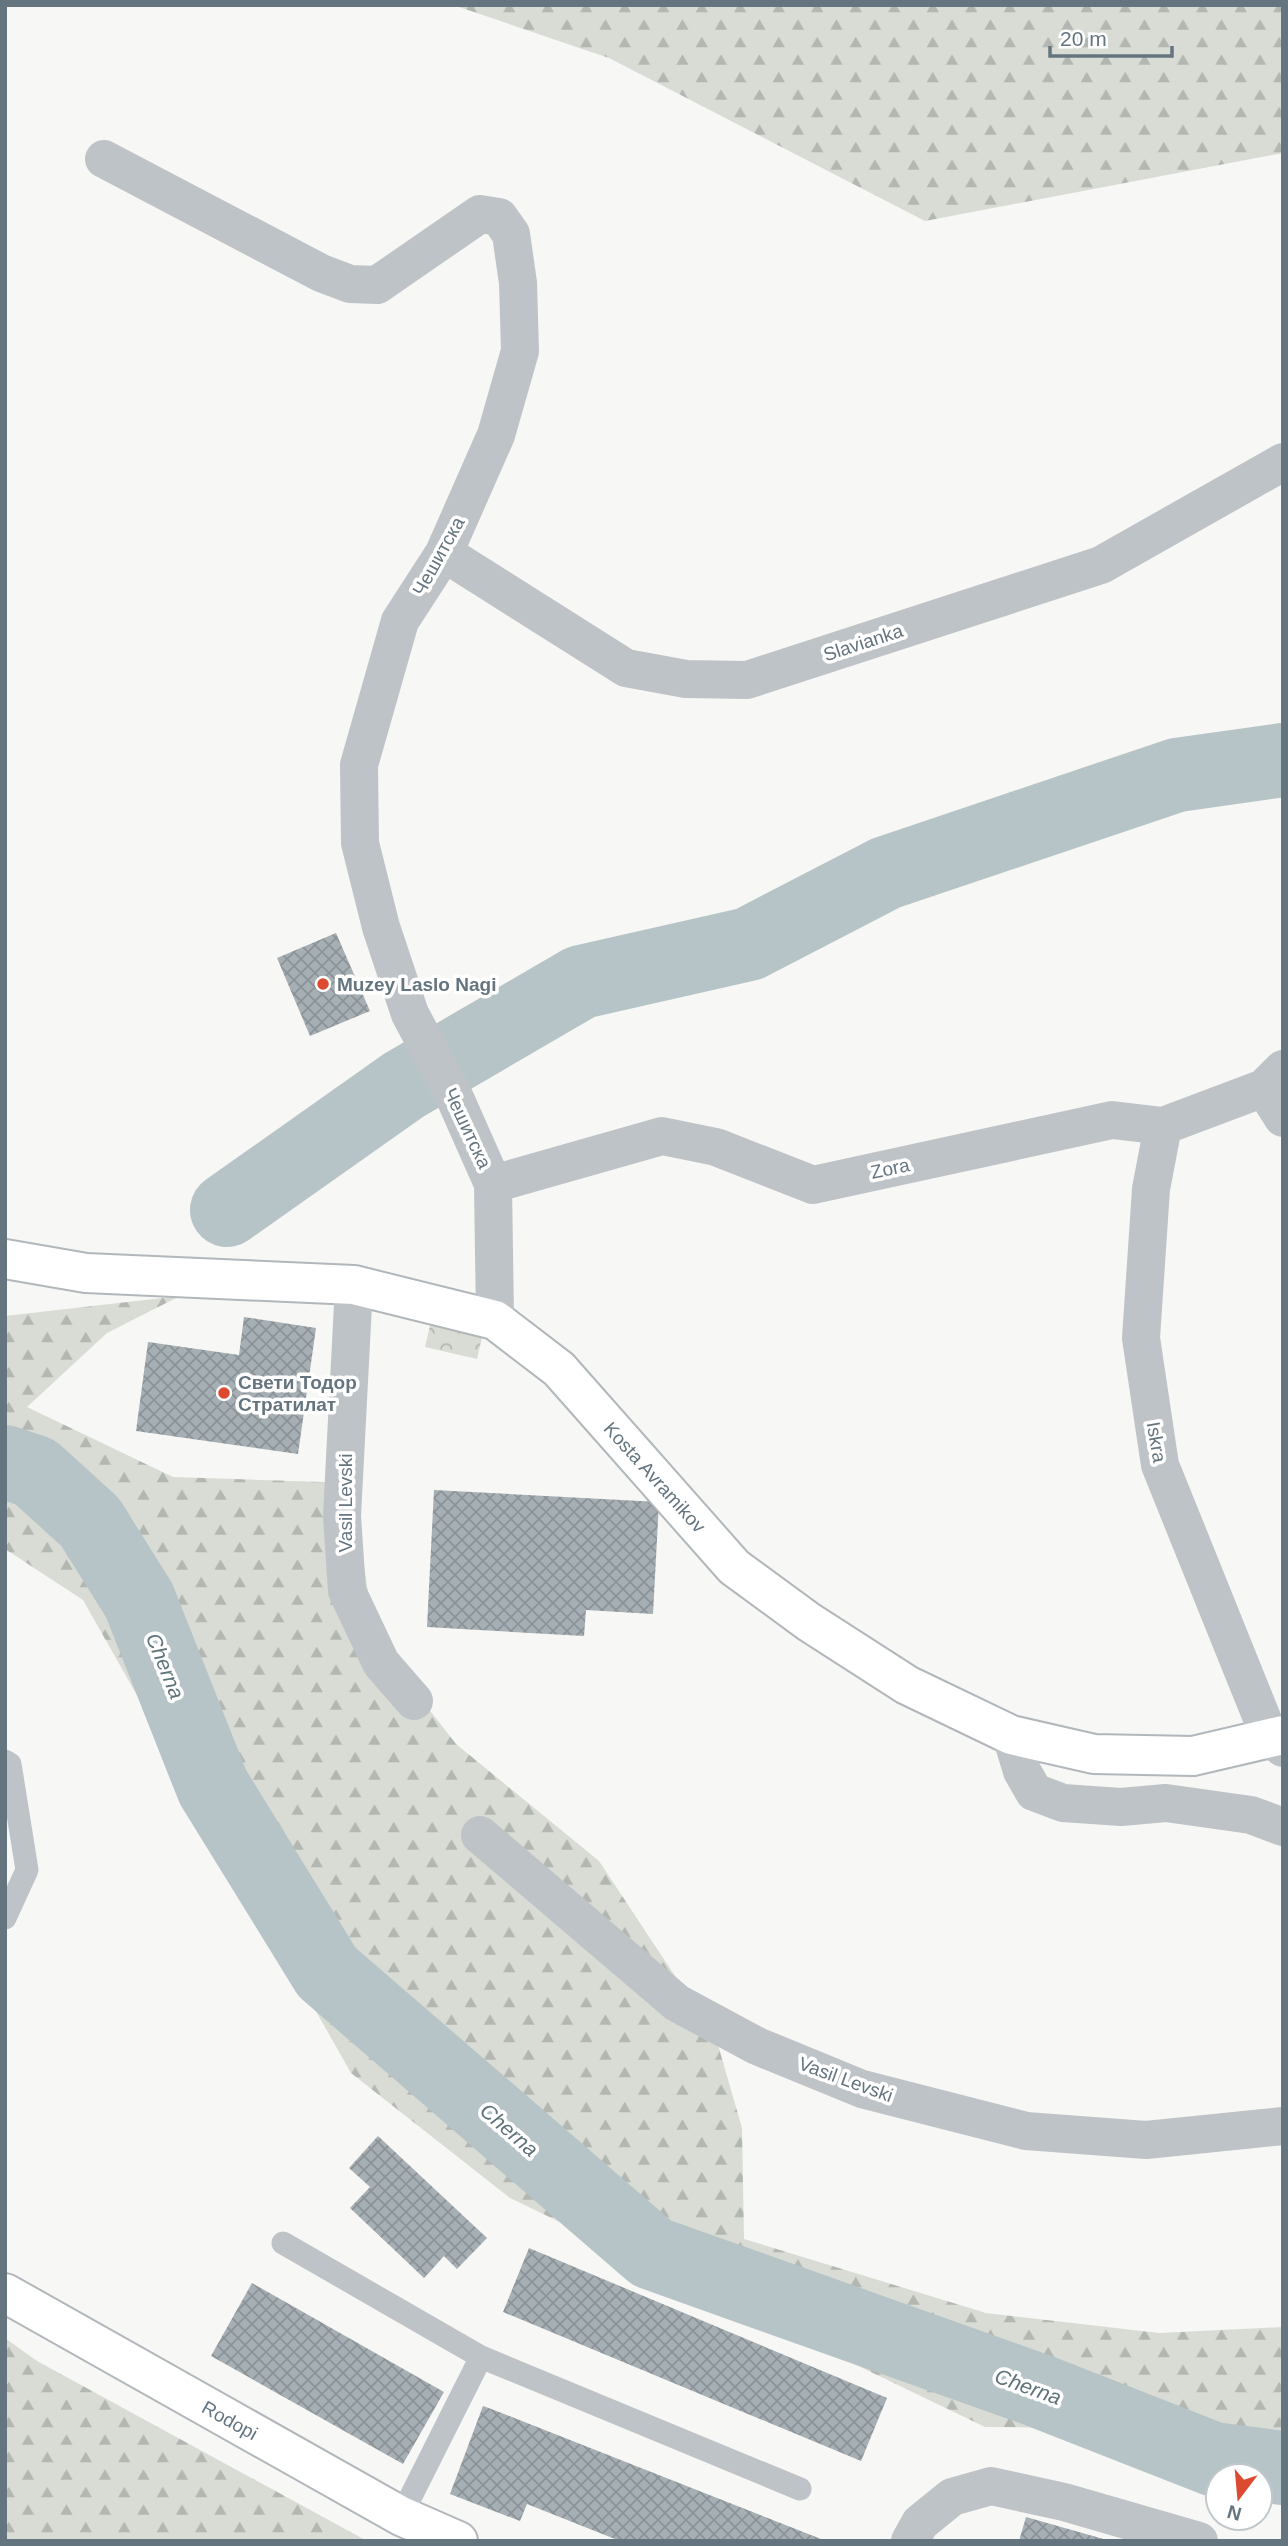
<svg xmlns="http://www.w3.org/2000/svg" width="1288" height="2546" font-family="Arial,sans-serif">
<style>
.forest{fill:url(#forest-firs)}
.park{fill:url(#park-crowns)}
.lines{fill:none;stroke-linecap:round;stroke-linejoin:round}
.river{stroke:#b6c4c7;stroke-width:74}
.building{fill:url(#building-cross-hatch)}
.secondary-casing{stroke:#b1b7bb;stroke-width:42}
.lane{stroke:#bec3c7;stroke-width:23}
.street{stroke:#bec3c7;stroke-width:38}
.secondary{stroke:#fff;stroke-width:38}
.poi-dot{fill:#dc4a30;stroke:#fff;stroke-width:2.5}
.labels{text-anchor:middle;stroke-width:7;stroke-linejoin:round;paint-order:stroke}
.street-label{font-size:19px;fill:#64757f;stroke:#fff}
.poi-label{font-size:19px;font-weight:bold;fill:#64757f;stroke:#fff;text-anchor:start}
.water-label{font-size:21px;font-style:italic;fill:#5e7479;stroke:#fff}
</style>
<defs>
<pattern id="forest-firs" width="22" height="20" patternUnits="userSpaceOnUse" patternTransform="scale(1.75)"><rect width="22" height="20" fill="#d8dcd4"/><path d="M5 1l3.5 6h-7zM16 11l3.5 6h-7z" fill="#b3b7b1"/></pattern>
<pattern id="park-crowns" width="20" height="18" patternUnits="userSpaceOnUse" patternTransform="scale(1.75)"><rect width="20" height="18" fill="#d8dcd4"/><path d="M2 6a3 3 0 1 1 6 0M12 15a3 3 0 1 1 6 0" fill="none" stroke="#b3b7b1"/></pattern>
<pattern id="building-cross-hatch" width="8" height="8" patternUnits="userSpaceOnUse" patternTransform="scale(1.75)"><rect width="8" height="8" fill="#a6afb4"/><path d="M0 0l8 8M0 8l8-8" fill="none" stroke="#8b9398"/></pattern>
</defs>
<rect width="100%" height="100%" fill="#f7f7f5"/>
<!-- forest -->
<path class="forest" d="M 453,5 L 1283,5 L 1283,153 L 925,221 L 609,58 Z
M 180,1296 L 107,1333 L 27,1407 L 173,1477 L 352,1483 L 375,1640 L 456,1744 L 599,1861 L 716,2038 L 742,2128 L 744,2239 L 986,2313 L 1159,2333 L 1283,2327 L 1283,2430 L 985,2427 L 510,2198 L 351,2073 L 83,1600 L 5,1549 L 5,1316 Z
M 5,2338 L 37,2361 L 367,2541 L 9,2541 L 5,2539 Z"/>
<!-- park -->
<path class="park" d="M 434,1308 L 486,1320 L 477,1359 L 425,1347 Z"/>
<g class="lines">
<!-- river -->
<path class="river" d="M 227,1210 L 404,1085 L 581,982 L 749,944 L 886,873 L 1177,775 L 1283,760
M 5,1462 L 35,1472 L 90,1522 L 139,1600 L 213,1787 L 327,1972 L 652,2253 L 1037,2390 L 1213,2459 L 1283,2468"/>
</g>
<!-- building -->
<path class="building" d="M 336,933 L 370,1011 L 310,1036 L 277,958 Z
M 244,1317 L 316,1328 L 298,1454 L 136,1431 L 148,1342 L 239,1355 Z
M 434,1490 L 659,1502 L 653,1614 L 586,1610 L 584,1636 L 427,1627 Z
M 378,2136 L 487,2238 L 457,2269 L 444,2256 L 424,2278 L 350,2208 L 370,2187 L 349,2168 Z
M 529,2248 L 887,2398 L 861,2461 L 503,2312 Z
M 252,2283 L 444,2392 L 403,2464 L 211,2356 Z
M 483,2406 L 494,2410 L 826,2541 L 620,2541 L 527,2504 L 520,2521 L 450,2494 Z
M 1026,2517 L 1107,2540 L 1107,2541 L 1019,2541 Z"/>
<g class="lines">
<defs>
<path id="secondary" d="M 5,1259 L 86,1273 L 354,1285 L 495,1320 L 559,1369 L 734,1567 L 809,1622 L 907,1685 L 1011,1735 L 1094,1754 L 1193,1756 L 1283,1735
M 5,2293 L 401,2516 L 458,2541"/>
</defs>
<!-- secondary casing -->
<use href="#secondary" class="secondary-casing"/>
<!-- lane -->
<path class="lane" d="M 5,1761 L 10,1764 L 27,1870 L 5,1918
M 283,2243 L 481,2357 L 401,2516
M 481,2357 L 800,2489"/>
<!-- street -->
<path class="street" d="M 104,159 L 321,273 L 350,284 L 377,285 L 480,214 L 499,217 L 511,234 L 518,283 L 520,351 L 496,435 L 444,553 L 400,621 L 359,765 L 360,843 L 381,927 L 410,1014 L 454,1096 L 493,1184 L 495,1320
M 444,553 L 626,668 L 686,679 L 747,680 L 1101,565 L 1283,462
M 1264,1088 L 1283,1118
M 1163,1126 L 1151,1189 L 1141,1338 L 1160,1465 L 1270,1738 L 1283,1748
M 493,1184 L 662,1136 L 716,1147 L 813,1185 L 1112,1120 L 1163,1126 L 1264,1088 L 1283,1069
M 354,1285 L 342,1516 L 347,1591 L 381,1663 L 414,1701
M 1011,1735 L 1022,1771 L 1034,1792 L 1063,1803 L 1121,1807 L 1166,1803 L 1251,1815 L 1283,1827
M 480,1835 L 677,2003 L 757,2046 L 862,2089 L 1026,2131 L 1146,2140 L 1283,2126
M 910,2541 L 920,2523 L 952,2497 L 991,2486 L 1064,2502 L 1199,2541"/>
<!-- secondary -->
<use href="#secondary" class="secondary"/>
</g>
<!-- markers -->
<g class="poi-dot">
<circle cx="323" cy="984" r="7"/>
<circle cx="224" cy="1393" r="7"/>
</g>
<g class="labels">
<!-- street labels -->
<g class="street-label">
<text transform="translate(438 556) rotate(-61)" y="7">Чешитска</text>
<text transform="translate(863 642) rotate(-18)" y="7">Slavianka</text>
<text transform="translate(468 1128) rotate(65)" y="7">Чешитска</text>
<text transform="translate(890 1168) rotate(-12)" y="7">Zora</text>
<text transform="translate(1157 1442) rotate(80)" y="7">Iskra</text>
<text transform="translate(655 1477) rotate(48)" y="7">Kosta Avramikov</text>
<text transform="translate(345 1503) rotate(-90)" y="7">Vasil Levski</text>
<text transform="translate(846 2079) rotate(20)" y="7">Vasil Levski</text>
<text transform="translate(230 2420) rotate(29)" y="7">Rodopi</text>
</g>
<!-- poi labels -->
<g class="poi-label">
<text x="337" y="991">Muzey Laslo Nagi</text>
<text x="238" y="1389">Свети Тодор<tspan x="238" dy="22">Стратилат</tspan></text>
</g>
<!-- water labels -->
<g class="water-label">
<text transform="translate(165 1666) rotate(68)" y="7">Cherna</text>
<text transform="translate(509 2130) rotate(41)" y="7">Cherna</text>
<text transform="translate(1028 2387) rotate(20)" y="7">Cherna</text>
</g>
</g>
<!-- border -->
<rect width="1288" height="2546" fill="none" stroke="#64757f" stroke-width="14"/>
<!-- north arrow -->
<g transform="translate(1239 2497) rotate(196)"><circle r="33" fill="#ffffff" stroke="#c1c8cc" stroke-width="2"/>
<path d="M0-5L12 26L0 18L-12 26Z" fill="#dc4a30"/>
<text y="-10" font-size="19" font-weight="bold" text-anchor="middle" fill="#64757f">N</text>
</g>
<!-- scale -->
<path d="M1050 46v10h122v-10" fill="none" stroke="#64757f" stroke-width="3.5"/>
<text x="1060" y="46" font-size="21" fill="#64757f" stroke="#ffffff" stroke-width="5" paint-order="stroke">20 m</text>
</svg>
